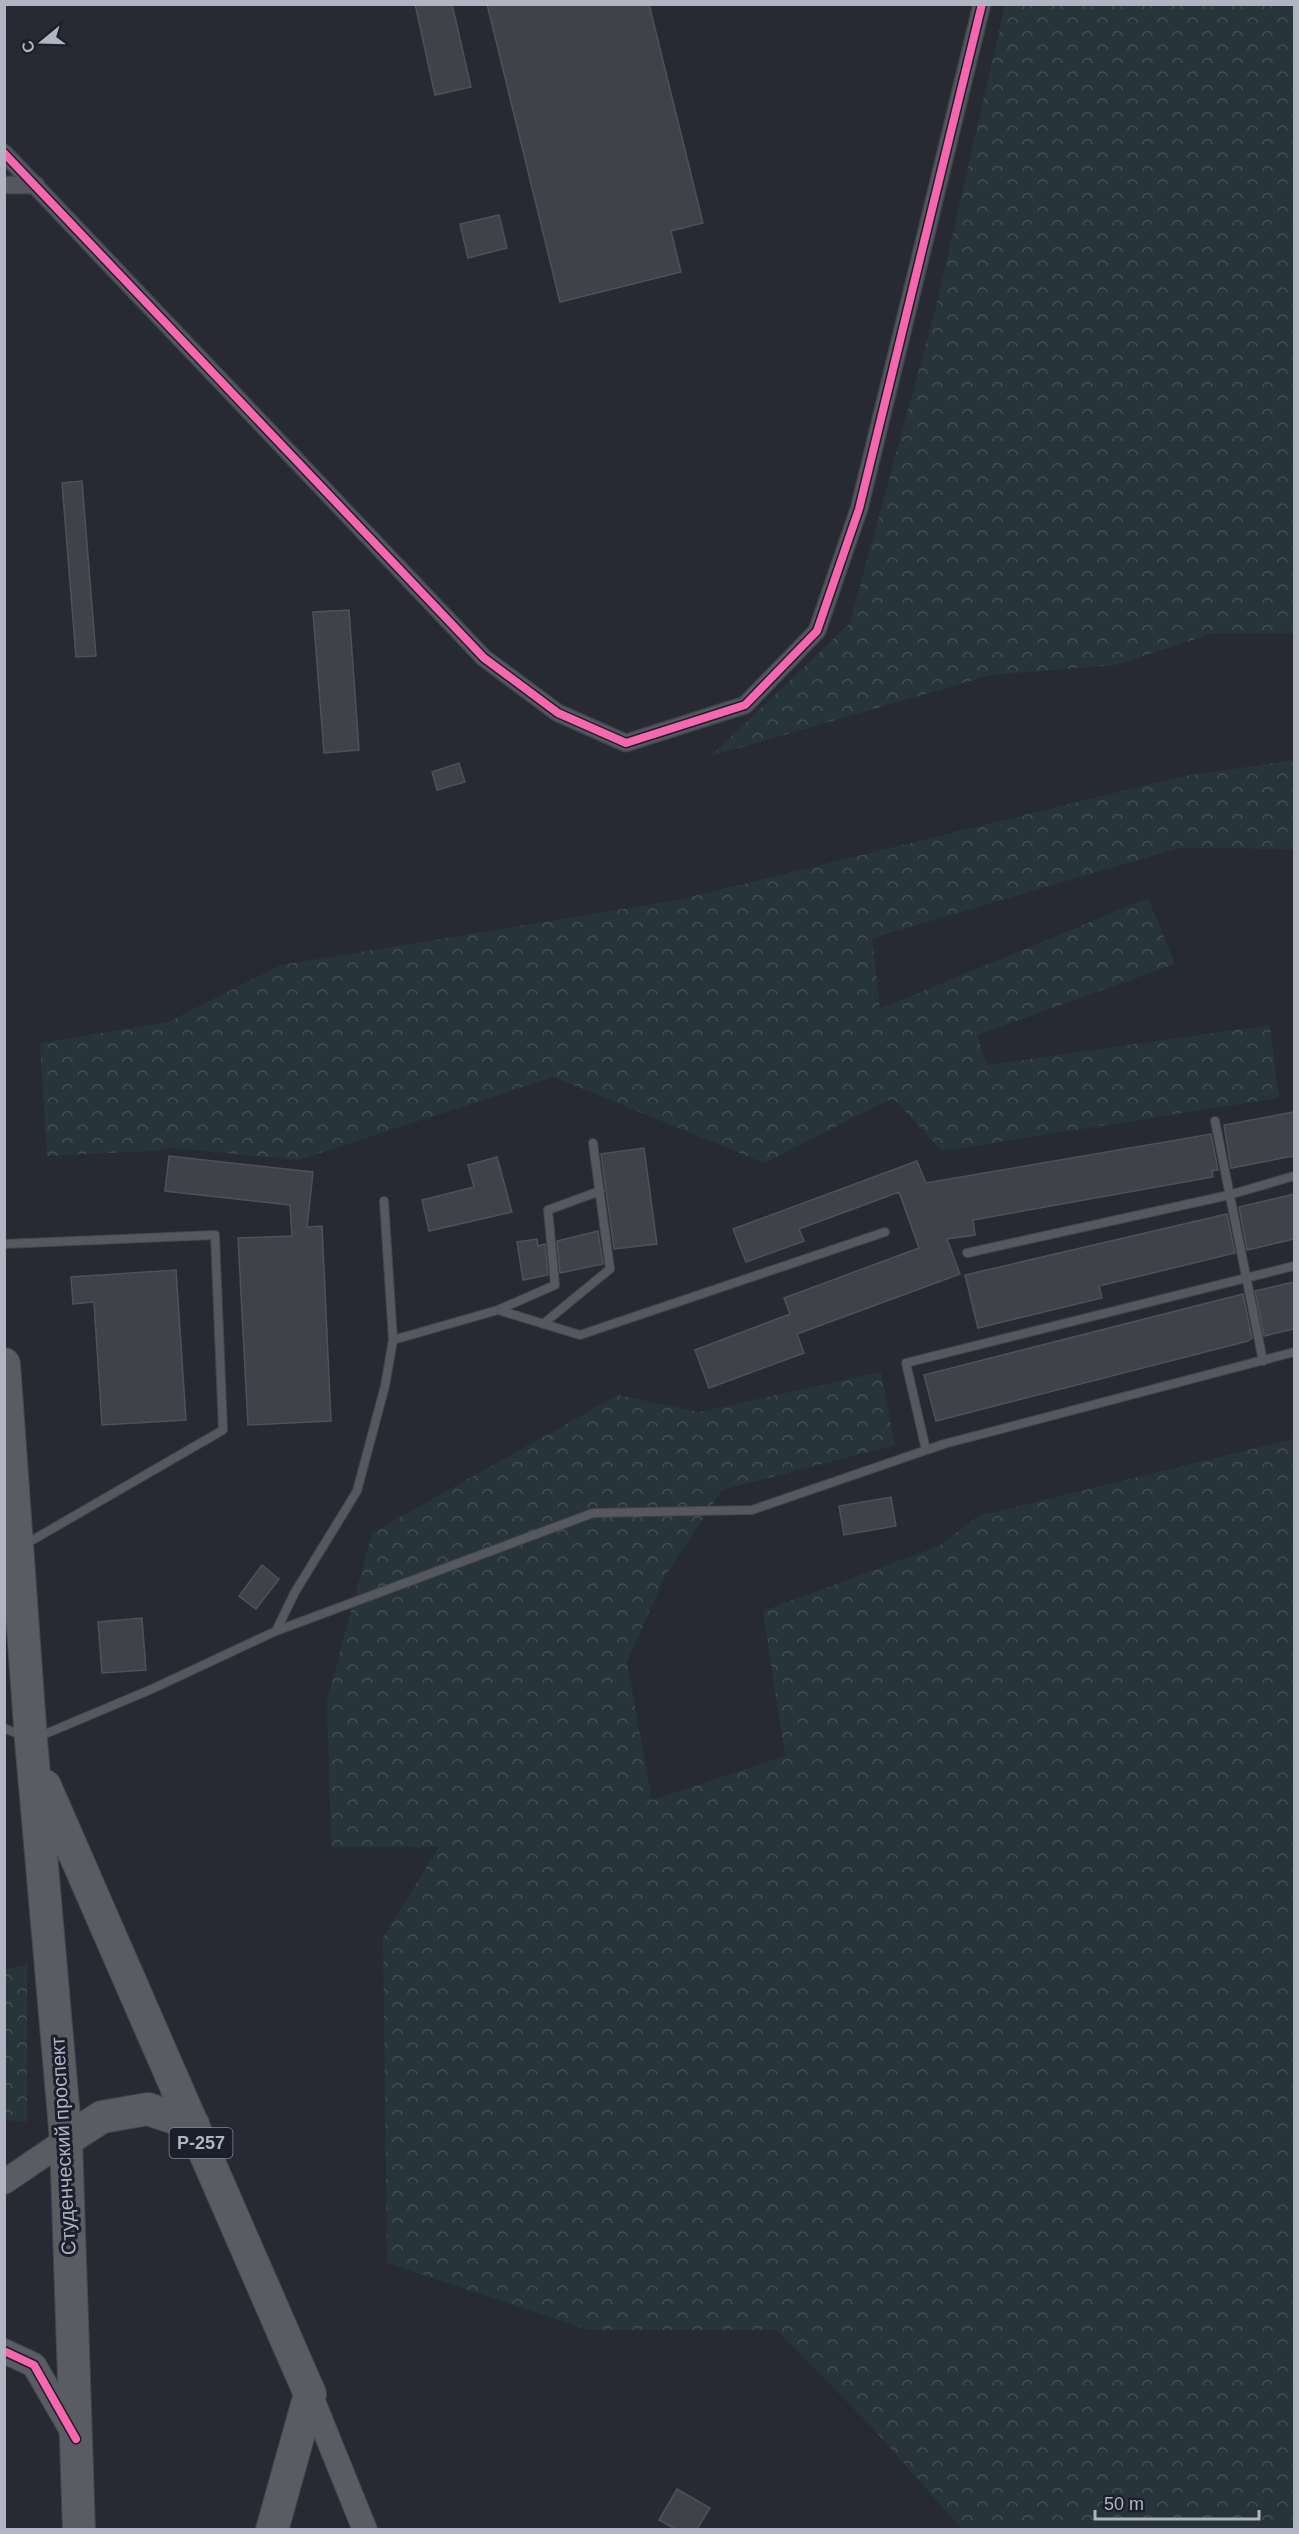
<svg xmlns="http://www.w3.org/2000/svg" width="1299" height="2534" font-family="Arial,sans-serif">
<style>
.forest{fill:url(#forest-crowns)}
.building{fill:#3f4248;stroke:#4e5159;stroke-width:1.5}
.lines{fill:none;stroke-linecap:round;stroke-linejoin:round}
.lane-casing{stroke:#43454b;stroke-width:10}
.street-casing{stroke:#43454b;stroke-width:19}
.secondary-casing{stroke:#43454b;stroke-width:26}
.highway-casing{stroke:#43464d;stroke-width:34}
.lane{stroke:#565860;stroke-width:8}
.street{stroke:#565860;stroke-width:16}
.secondary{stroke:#5a5c64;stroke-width:24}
.highway{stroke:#5b5c61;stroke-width:32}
.cycleway-casing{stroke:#1b1f2b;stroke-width:11}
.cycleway{stroke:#f766af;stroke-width:8}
.labels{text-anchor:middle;stroke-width:6;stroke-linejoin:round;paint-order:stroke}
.shield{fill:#1b1f2b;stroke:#838795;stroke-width:1.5}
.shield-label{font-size:18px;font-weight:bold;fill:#b0b4c3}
.street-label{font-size:20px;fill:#b0b4c3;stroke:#1b1f2b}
</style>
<defs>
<pattern id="forest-crowns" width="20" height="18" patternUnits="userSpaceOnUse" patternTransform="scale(1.5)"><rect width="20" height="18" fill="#273439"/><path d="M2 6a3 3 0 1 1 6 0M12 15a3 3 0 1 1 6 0" fill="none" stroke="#444f54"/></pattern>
</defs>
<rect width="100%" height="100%" fill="#272a32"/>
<!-- forest -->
<path class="forest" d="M 1005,5 L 1294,5 L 1294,633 L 1214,633 L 1115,665 L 991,675 L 711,756 L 850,623 L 937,303 Z
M 1294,760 L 1294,849 L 1179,848 L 872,938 L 880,1009 L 1148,898 L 1175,964 L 977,1035 L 987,1065 L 1270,1025 L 1279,1098 L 942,1151 L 893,1098 L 764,1163 L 554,1077 L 298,1160 L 172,1148 L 154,1151 L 47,1156 L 40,1043 L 168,1022 L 281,965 L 678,900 L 1179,777 Z
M 881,1372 L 895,1445 L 722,1490 L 665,1576 L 627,1662 L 652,1800 L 785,1756 L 763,1611 L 939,1546 L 978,1516 L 1294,1439 L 1294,2529 L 962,2529 L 868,2423 L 776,2330 L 589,2330 L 387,2263 L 383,1938 L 439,1847 L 331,1847 L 327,1700 L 372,1533 L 618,1395 L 699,1412 Z
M 27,1965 L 27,2122 L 5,2120 L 5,1969 Z"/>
<!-- building -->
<path class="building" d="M 415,4 L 452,4 L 471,87 L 435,95 Z
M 487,4 L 649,4 L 703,223 L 671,231 L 681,272 L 560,302 Z
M 499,215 L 507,248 L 468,258 L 460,224 Z
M 82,481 L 96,656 L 76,657 L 62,483 Z
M 349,610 L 359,750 L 324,753 L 313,612 Z
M 459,763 L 465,782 L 437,790 L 432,772 Z
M 1294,1112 L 1294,1156 L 1231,1168 L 1224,1125 Z
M 1211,1134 L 1218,1170 L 1212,1171 L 1213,1177 L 973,1220 L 975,1235 L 947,1239 L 960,1274 L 797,1334 L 804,1353 L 709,1388 L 695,1350 L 790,1314 L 784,1298 L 919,1248 L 899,1192 L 799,1229 L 804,1241 L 746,1262 L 733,1229 L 917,1161 L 926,1183 Z
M 644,1148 L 657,1244 L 614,1249 L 601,1154 Z
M 169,1156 L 313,1172 L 307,1227 L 322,1226 L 331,1421 L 248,1425 L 238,1238 L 292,1236 L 290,1205 L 165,1191 Z
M 497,1157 L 512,1212 L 429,1231 L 422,1200 L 474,1187 L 468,1165 Z
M 1294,1194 L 1294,1239 L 1247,1250 L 1239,1207 Z
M 1227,1214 L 1235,1253 L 1099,1286 L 1102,1298 L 978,1328 L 965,1275 Z
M 598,1231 L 603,1264 L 560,1273 L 557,1241 Z
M 537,1239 L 538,1246 L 545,1244 L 548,1275 L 523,1280 L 517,1242 Z
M 176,1270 L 186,1420 L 102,1425 L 94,1302 L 73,1304 L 71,1277 Z
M 1294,1282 L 1294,1329 L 1264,1336 L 1255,1291 Z
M 1243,1294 L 1252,1338 L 1248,1341 L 936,1421 L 924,1375 Z
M 891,1497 L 896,1526 L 844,1535 L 839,1506 Z
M 262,1565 L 279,1579 L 256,1609 L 239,1596 Z
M 142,1618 L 146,1670 L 102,1673 L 98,1622 Z
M 677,2489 L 710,2508 L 697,2529 L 675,2529 L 659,2520 Z"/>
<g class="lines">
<defs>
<path id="lane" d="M 1215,1121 L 1263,1361
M 384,1201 L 393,1340
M 4,1244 L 215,1235 L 223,1430 L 24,1545
M 967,1253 L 1229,1195 L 1294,1176
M 498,1310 L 555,1285 L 548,1210 L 600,1191
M 543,1324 L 610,1269 L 593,1143
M 926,1450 L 906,1363 L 1294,1266
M 276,1631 L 593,1513 L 752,1510 L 944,1444 L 1294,1352
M 4,1728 L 23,1736
M 38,1737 L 152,1689 L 276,1631 L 295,1592 L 357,1491 L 385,1386 L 393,1340 L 498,1310 L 580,1335 L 885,1232"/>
<path id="street" d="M 4,153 L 484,658 L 558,713 L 626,743 L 745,705 L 817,631 L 859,509 L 982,4
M 4,185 L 36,185"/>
<path id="secondary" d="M 4,2182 L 66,2140
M 4,2351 L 34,2365 L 75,2436
M 310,2394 L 365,2530"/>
<path id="highway" d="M 4,1364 L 31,1740 L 66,2140 L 79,2530
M 45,1786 L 310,2394 L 272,2530
M 66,2140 L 102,2117 L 148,2109 L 193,2124"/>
</defs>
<!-- lane casing -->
<use href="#lane" class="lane-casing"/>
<!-- street casing -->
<use href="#street" class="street-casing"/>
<!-- secondary casing -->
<use href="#secondary" class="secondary-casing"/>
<!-- highway casing -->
<use href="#highway" class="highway-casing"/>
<!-- lane -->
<use href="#lane" class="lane"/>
<!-- street -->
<use href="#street" class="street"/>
<!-- secondary -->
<use href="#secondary" class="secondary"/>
<!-- highway -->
<use href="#highway" class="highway"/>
<defs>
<path id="cycleway" d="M 4,153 L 484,658 L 558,713 L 626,743 L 745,705 L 817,631 L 859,509 L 982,4
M 4,2351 L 34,2365 L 76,2439"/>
</defs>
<!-- cycleway casing -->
<use href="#cycleway" class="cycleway-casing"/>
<!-- cycleway -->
<use href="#cycleway" class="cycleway"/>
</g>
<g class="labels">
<!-- shield labels -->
<rect class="shield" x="169.5" y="2128" width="63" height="30" rx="4.5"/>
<g class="shield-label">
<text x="201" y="2149">Р-257</text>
</g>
<!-- street labels -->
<g class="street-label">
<text transform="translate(63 2146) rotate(-93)" y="7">Студенческий проспект</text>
</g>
</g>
<!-- border -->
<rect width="1299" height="2534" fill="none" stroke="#b0b4c3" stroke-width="12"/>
<!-- north arrow -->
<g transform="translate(42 42) rotate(251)" stroke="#1b1f2b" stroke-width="4.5" paint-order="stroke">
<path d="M0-4.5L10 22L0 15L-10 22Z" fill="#b0b4c3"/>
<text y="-9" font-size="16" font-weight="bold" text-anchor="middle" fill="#b0b4c3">С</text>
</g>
<!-- scale -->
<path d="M1095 2510v9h164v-9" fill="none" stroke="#b0b4c3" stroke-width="3"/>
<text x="1104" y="2510" font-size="18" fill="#b0b4c3" stroke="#1b1f2b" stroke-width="4.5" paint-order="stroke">50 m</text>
</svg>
